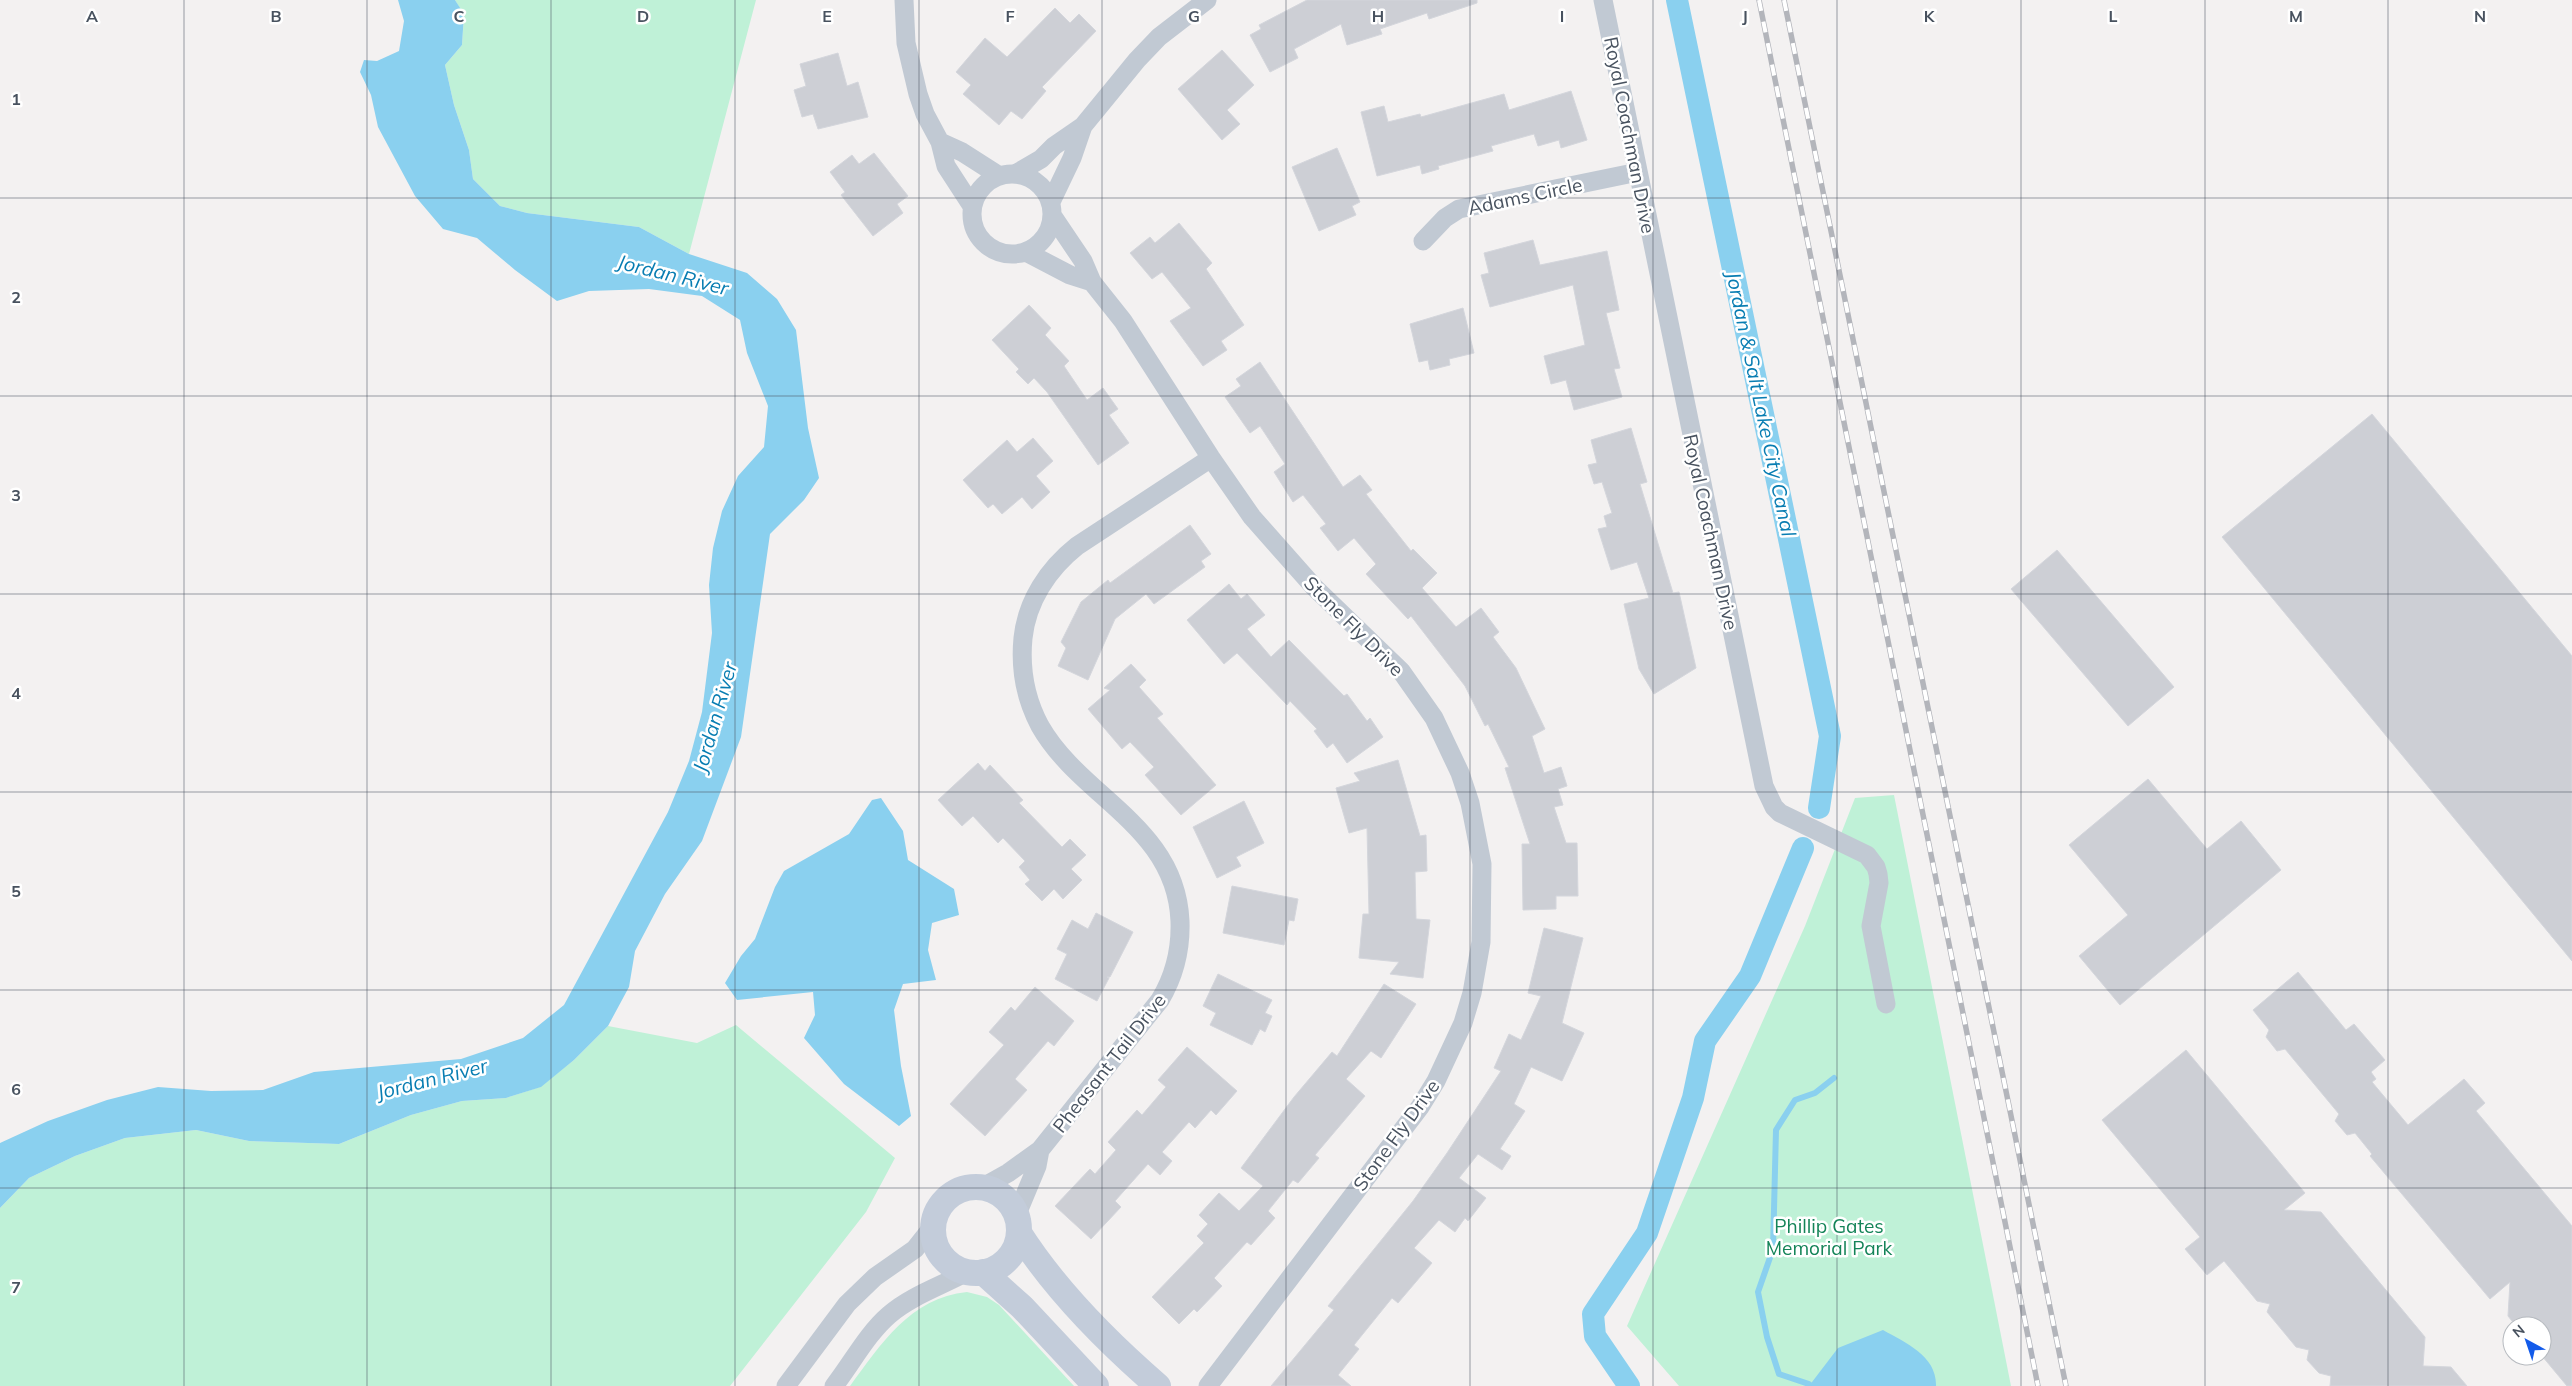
<svg xmlns="http://www.w3.org/2000/svg" width="2572" height="1386" font-family="Mulish,sans-serif">
<style>
.green{fill:#bff1d7}
.water{fill:#8ad0ef}
.lines{fill:none;stroke-linecap:round;stroke-linejoin:round}
.stream{stroke:#8ad0ef;stroke-width:6}
.canal{stroke:#8ad0ef;stroke-width:22}
.building{fill:#cdcfd5;stroke:#d4d6dc}
.street{stroke:#c1c9d3;stroke-width:19}
.secondary{stroke:#c3ccda;stroke-width:26}
.rail-casing{stroke:#b3b5bb;stroke-width:5.5}
.rail{stroke:#fff;stroke-width:4;stroke-dasharray:11;stroke-linecap:butt}
.grid{fill:none;stroke:#48525f;stroke-width:1;stroke-opacity:0.55}
.labels{text-anchor:middle;stroke-width:5;stroke-linejoin:round;paint-order:stroke}
.street-label{font-size:19px;fill:#48525f;stroke:#fff}
.park-label{font-size:19px;fill:#148458;stroke:#fff}
.water-label{font-size:20px;font-style:italic;fill:#087db2;stroke:#fff}
.grid-label{font-size:16px;text-anchor:middle;font-weight:bold;fill:#48525f;stroke:#fff;stroke-width:5;stroke-linejoin:round;paint-order:stroke}
</style>
<rect width="100%" height="100%" fill="#f3f1f1"/>
<!-- green -->
<path class="green" d="M 455,0 L 756,0 L 689,254 L 639,227 L 527,213 L 500,206 L 473,179 L 469,150 L 454,105 L 445,65 L 462,45 L 464,15 Z
M 1894,795 L 2011,1386 L 1679,1386 L 1627,1326 L 1805,926 L 1855,798 Z
M 736,1025 L 895,1158 L 866,1212 L 730,1386 L 0,1386 L 0,1208 L 29,1178 L 75,1156 L 125,1138 L 196,1130 L 249,1141 L 339,1144 L 411,1115 L 462,1101 L 506,1098 L 540,1087 L 574,1060 L 608,1026 L 697,1043 Z
M 967,1292 L 987,1297 L 999,1305 L 1074,1386 L 850,1386 C 881,1344 910,1298 967,1292 Z"/>
<!-- water -->
<path class="water" d="M 398,0 L 455,0 L 464,14 L 462,45 L 445,65 L 454,105 L 469,150 L 473,179 L 500,206 L 527,213 L 639,227 L 689,254 L 747,273 L 777,299 L 796,330 L 808,428 L 819,478 L 804,500 L 770,534 L 741,737 L 702,841 L 665,894 L 635,951 L 629,987 L 608,1026 L 574,1060 L 541,1087 L 506,1098 L 462,1101 L 411,1115 L 339,1144 L 249,1141 L 196,1130 L 125,1138 L 75,1156 L 29,1178 L 0,1208 L 0,1143 L 48,1121 L 107,1100 L 158,1087 L 211,1091 L 263,1090 L 314,1072 L 461,1059 L 523,1038 L 564,1005 L 668,812 L 689,761 L 702,712 L 712,633 L 709,585 L 713,548 L 722,511 L 738,476 L 764,447 L 768,406 L 747,353 L 740,320 L 702,296 L 649,289 L 589,291 L 557,301 L 515,270 L 477,238 L 443,229 L 415,196 L 378,127 L 371,95 L 360,72 L 364,60 L 377,61 L 399,51 L 404,21 Z
M 881,798 L 903,831 L 908,860 L 954,889 L 959,915 L 932,923 L 928,950 L 936,980 L 903,984 L 894,1010 L 901,1066 L 911,1116 L 899,1126 L 844,1084 L 804,1038 L 815,1015 L 813,992 L 737,1000 L 725,983 L 741,956 L 755,939 L 775,887 L 784,871 L 849,834 L 872,800 Z
M 1883,1330 C 1906,1343 1937,1356 1936,1386 L 1809,1386 L 1838,1348 Z"/>
<g class="lines">
<!-- stream -->
<path class="stream" d="M 1809,1384 L 1779,1374 L 1767,1337 L 1758,1292 L 1773,1249 L 1776,1130 L 1795,1100 L 1815,1093 L 1834,1078"/>
<!-- canal -->
<path class="canal" d="M 1677,0 L 1830,736 L 1819,808
M 1629,1386 L 1595,1336 L 1593,1314 L 1647,1233 L 1693,1098 L 1705,1041 L 1750,976 L 1803,848"/>
</g>
<!-- building -->
<path class="building" d="M 1307,0 L 1477,0 L 1477,3 L 1429,19 L 1427,13 L 1380,29 L 1382,34 L 1347,45 L 1341,24 L 1294,49 L 1298,58 L 1270,72 L 1250,35 L 1261,29 L 1259,25 Z
M 1055,8 L 1070,23 L 1079,14 L 1096,31 L 1042,87 L 1046,91 L 1022,119 L 1011,111 L 999,125 L 963,94 L 971,85 L 956,72 L 985,38 L 1007,57 Z
M 1222,50 L 1254,85 L 1227,110 L 1240,124 L 1222,140 L 1178,89 Z
M 838,53 L 847,86 L 858,82 L 868,117 L 818,129 L 813,114 L 802,117 L 794,90 L 806,86 L 800,64 Z
M 1571,91 L 1587,140 L 1561,148 L 1559,140 L 1538,146 L 1534,134 L 1491,146 L 1493,151 L 1438,166 L 1439,169 L 1422,174 L 1420,165 L 1377,176 L 1361,112 L 1384,106 L 1388,122 L 1420,114 L 1421,117 L 1504,94 L 1509,110 Z
M 1337,148 L 1360,202 L 1352,206 L 1356,215 L 1319,231 L 1292,167 Z
M 874,153 L 908,196 L 897,204 L 903,213 L 873,236 L 841,195 L 845,192 L 830,172 L 852,155 L 859,164 Z
M 1179,223 L 1212,263 L 1206,269 L 1244,325 L 1221,341 L 1227,350 L 1203,366 L 1170,321 L 1191,308 L 1162,272 L 1152,279 L 1130,253 L 1150,237 L 1155,243 Z
M 1533,240 L 1540,265 L 1607,251 L 1619,310 L 1606,313 L 1620,368 L 1614,369 L 1622,397 L 1574,410 L 1566,380 L 1551,384 L 1544,356 L 1585,345 L 1573,285 L 1490,307 L 1481,275 L 1489,273 L 1484,253 Z
M 1029,305 L 1051,328 L 1045,335 L 1069,361 L 1064,366 L 1087,400 L 1103,388 L 1118,409 L 1109,415 L 1129,443 L 1098,465 L 1047,392 L 1034,378 L 1028,384 L 1016,372 L 1019,369 L 992,340 Z
M 1463,308 L 1474,353 L 1449,359 L 1450,365 L 1430,370 L 1428,360 L 1419,362 L 1410,324 Z
M 1260,362 L 1343,487 L 1360,475 L 1372,490 L 1366,494 L 1411,551 L 1413,549 L 1437,573 L 1422,588 L 1456,627 L 1481,608 L 1499,632 L 1493,637 L 1516,668 L 1545,729 L 1532,736 L 1544,773 L 1561,767 L 1567,786 L 1558,789 L 1563,805 L 1554,807 L 1566,843 L 1577,843 L 1578,896 L 1556,896 L 1556,909 L 1523,910 L 1522,844 L 1530,844 L 1505,768 L 1509,767 L 1488,724 L 1485,726 L 1465,686 L 1411,616 L 1408,619 L 1366,574 L 1376,564 L 1354,538 L 1338,551 L 1320,528 L 1326,524 L 1303,495 L 1293,502 L 1274,472 L 1285,464 L 1260,426 L 1250,433 L 1225,397 L 1241,386 L 1236,379 Z
M 2372,414 L 2572,656 L 2572,961 L 2222,537 Z
M 1631,428 L 1647,482 L 1640,484 L 1673,593 L 1679,592 L 1696,668 L 1654,694 L 1639,669 L 1624,604 L 1649,598 L 1637,562 L 1611,570 L 1598,529 L 1607,527 L 1604,516 L 1612,513 L 1602,482 L 1594,484 L 1588,465 L 1597,463 L 1591,440 Z
M 1033,438 L 1053,461 L 1036,476 L 1050,492 L 1032,509 L 1022,497 L 1002,514 L 993,504 L 988,508 L 963,480 L 1007,440 L 1017,452 Z
M 1190,525 L 1211,554 L 1201,561 L 1205,567 L 1154,604 L 1146,594 L 1115,619 L 1088,680 L 1058,666 L 1066,648 L 1061,642 L 1081,602 L 1108,580 L 1110,583 Z
M 2057,550 L 2174,687 L 2128,726 L 2011,589 Z
M 1229,584 L 1241,599 L 1247,594 L 1265,615 L 1247,629 L 1271,657 L 1289,640 L 1344,696 L 1347,694 L 1367,721 L 1370,718 L 1383,737 L 1347,763 L 1333,743 L 1327,748 L 1314,731 L 1317,729 L 1290,701 L 1287,705 L 1237,653 L 1224,664 L 1187,620 Z
M 1131,664 L 1146,680 L 1139,687 L 1163,714 L 1157,718 L 1216,785 L 1181,815 L 1145,775 L 1154,767 L 1130,742 L 1122,749 L 1088,709 L 1110,690 L 1104,688 Z
M 1398,760 L 1420,836 L 1426,835 L 1427,871 L 1415,872 L 1416,919 L 1430,920 L 1423,978 L 1390,974 L 1399,962 L 1359,958 L 1363,914 L 1369,914 L 1367,828 L 1349,833 L 1336,788 L 1360,781 L 1354,773 Z
M 978,763 L 985,771 L 990,765 L 1023,800 L 1019,803 L 1062,847 L 1070,839 L 1086,855 L 1071,869 L 1082,880 L 1063,899 L 1054,889 L 1042,901 L 1025,884 L 1030,880 L 1019,867 L 1025,861 L 1003,838 L 998,843 L 973,816 L 962,826 L 938,800 Z
M 2148,779 L 2207,849 L 2241,821 L 2281,870 L 2120,1005 L 2079,956 L 2128,915 L 2069,845 Z
M 1244,801 L 1264,843 L 1236,857 L 1241,866 L 1217,878 L 1193,827 Z
M 1232,886 L 1298,899 L 1294,921 L 1289,920 L 1284,945 L 1223,933 Z
M 1096,913 L 1133,932 L 1110,977 L 1107,977 L 1109,978 L 1097,1001 L 1055,979 L 1067,954 L 1057,949 L 1072,920 L 1088,929 Z
M 1544,928 L 1583,938 L 1562,1023 L 1584,1033 L 1562,1081 L 1531,1067 L 1514,1104 L 1525,1111 L 1500,1149 L 1511,1156 L 1502,1170 L 1478,1154 L 1459,1178 L 1486,1198 L 1468,1221 L 1465,1218 L 1455,1232 L 1439,1220 L 1414,1248 L 1432,1263 L 1398,1303 L 1392,1298 L 1354,1345 L 1359,1349 L 1338,1375 L 1351,1386 L 1271,1386 L 1334,1310 L 1328,1306 L 1413,1201 L 1447,1153 L 1501,1071 L 1494,1068 L 1509,1034 L 1521,1040 L 1541,996 L 1528,993 Z
M 2298,972 L 2346,1030 L 2354,1024 L 2385,1060 L 2371,1072 L 2376,1079 L 2372,1082 L 2408,1125 L 2464,1079 L 2485,1103 L 2476,1111 L 2572,1226 L 2572,1386 L 2567,1386 L 2542,1356 L 2542,1326 L 2516,1326 L 2508,1316 L 2510,1282 L 2490,1299 L 2370,1156 L 2372,1154 L 2355,1133 L 2347,1135 L 2335,1121 L 2339,1114 L 2285,1049 L 2277,1051 L 2266,1037 L 2269,1030 L 2253,1010 Z
M 1218,974 L 1272,1000 L 1265,1013 L 1272,1016 L 1265,1032 L 1260,1029 L 1252,1045 L 1210,1025 L 1216,1013 L 1203,1006 Z
M 1384,984 L 1416,1004 L 1381,1058 L 1371,1051 L 1346,1079 L 1365,1096 L 1315,1155 L 1319,1158 L 1298,1183 L 1293,1180 L 1268,1211 L 1275,1218 L 1251,1245 L 1247,1242 L 1214,1278 L 1222,1286 L 1197,1312 L 1194,1309 L 1179,1324 L 1152,1297 L 1204,1243 L 1197,1236 L 1208,1224 L 1199,1215 L 1219,1193 L 1239,1211 L 1263,1186 L 1241,1168 L 1294,1097 L 1332,1052 L 1337,1056 Z
M 1035,987 L 1074,1021 L 1054,1046 L 1048,1041 L 1015,1079 L 1027,1090 L 985,1136 L 950,1104 L 1004,1045 L 989,1032 L 1011,1007 L 1015,1011 Z
M 1187,1047 L 1237,1091 L 1216,1115 L 1211,1110 L 1195,1128 L 1189,1122 L 1162,1152 L 1172,1161 L 1160,1175 L 1148,1164 L 1115,1201 L 1121,1207 L 1091,1239 L 1055,1206 L 1090,1169 L 1095,1174 L 1116,1150 L 1108,1142 L 1137,1110 L 1142,1115 L 1166,1087 L 1158,1080 Z
M 2186,1050 L 2305,1193 L 2284,1210 L 2321,1212 L 2425,1337 L 2423,1366 L 2451,1367 L 2467,1386 L 2330,1386 L 2331,1376 L 2319,1373 L 2307,1360 L 2309,1350 L 2296,1347 L 2267,1312 L 2270,1304 L 2257,1301 L 2224,1261 L 2207,1275 L 2185,1249 L 2200,1237 L 2102,1120 Z"/>
<g class="lines">
<!-- street -->
<path class="street" d="M 904,0 L 906,43 L 918,94 L 925,114 L 940,142 L 946,166 L 972,206
M 1603,0 L 1764,786 L 1774,807 L 1780,813 L 1867,855 L 1876,867 L 1878,874 L 1879,883 L 1871,926 L 1886,1004
M 940,142 L 962,152 L 998,175
M 1017,173 L 1041,159 L 1054,146 L 1083,126 L 1137,60 L 1159,37 L 1207,0
M972 214a40 40 0 1 1 80 0a40 40 0 1 1-80 0Z
M 1051,202 L 1072,158 L 1083,126
M 1052,215 L 1083,261 L 1092,282 L 1123,321 L 1211,458 L 1252,517 L 1314,587 L 1401,671 L 1434,718 L 1460,773 L 1470,803 L 1482,864 L 1481,942 L 1472,993 L 1463,1023 L 1436,1081 L 1420,1107 L 1208,1386
M 1423,241 L 1445,218 L 1459,209 L 1638,172
M 1026,252 L 1070,275 L 1092,282
M 983,1187 L 1008,1173 L 1040,1150 L 1160,1000 C 1175,975 1181,950 1180,921 C 1176,826 1081,798 1040,726 C 1025,698 1020,669 1023,638 C 1027,601 1048,569 1077,546 L 1211,458
M 1017,1214 L 1037,1166 L 1040,1150
M 786,1386 L 847,1304 L 875,1277 L 915,1249 L 934,1225
M 834,1386 C 852,1363 867,1334 889,1315 C 911,1296 941,1286 967,1272"/>
<!-- secondary -->
<path class="secondary" d="M933 1230a43 43 0 1 1 86 0a43 43 0 1 1-86 0Z
M 1019,1233 C 1056,1291 1106,1341 1158,1386
M 983,1272 L 1022,1307 L 1096,1386"/>
<defs>
<path id="rail" d="M 1759,0 L 2038,1386
M 1784,0 L 2066,1386"/>
</defs>
<!-- rail casing -->
<use href="#rail" class="rail-casing"/>
<!-- rail -->
<use href="#rail" class="rail"/>
</g>
<!-- grid -->
<path class="grid" d="M 184,0 L 184,1386M 367,0 L 367,1386M 551,0 L 551,1386M 735,0 L 735,1386M 919,0 L 919,1386M 1102,0 L 1102,1386M 1286,0 L 1286,1386M 1470,0 L 1470,1386M 1653,0 L 1653,1386M 1837,0 L 1837,1386M 2021,0 L 2021,1386M 2205,0 L 2205,1386M 2388,0 L 2388,1386M 0,198 L 2572,198M 0,396 L 2572,396M 0,594 L 2572,594M 0,792 L 2572,792M 0,990 L 2572,990M 0,1188 L 2572,1188"/>
<g class="labels">
<!-- street labels -->
<g class="street-label">
<text transform="translate(1630 135) rotate(79)" y="7">Royal Coachman Drive</text>
<text transform="translate(1525 196) rotate(-12)" y="7">Adams Circle</text>
<text transform="translate(1711 532) rotate(78)" y="7">Royal Coachman Drive</text>
<text transform="translate(1354 626) rotate(45)" y="7">Stone Fly Drive</text>
<text transform="translate(1109 1063) rotate(-52)" y="7">Pheasant Tail Drive</text>
<text transform="translate(1396 1135) rotate(-54)" y="7">Stone Fly Drive</text>
</g>
<!-- park labels -->
<g class="park-label">
<text x="1829" y="1233">Phillip Gates<tspan x="1829" dy="22">Memorial Park</tspan></text>
</g>
<!-- water labels -->
<g class="water-label">
<text transform="translate(673 275) rotate(14)" y="7">Jordan River</text>
<text transform="translate(1761 404) rotate(78)" y="7">Jordan &amp; Salt Lake City Canal</text>
<text transform="translate(715 717) rotate(-74)" y="7">Jordan River</text>
<text transform="translate(432 1079) rotate(-14)" y="7">Jordan River</text>
</g>
</g>
<g class="grid-label">
<text x="92" y="22">A</text>
<text x="276" y="22">B</text>
<text x="459" y="22">C</text>
<text x="643" y="22">D</text>
<text x="827" y="22">E</text>
<text x="1010" y="22">F</text>
<text x="1194" y="22">G</text>
<text x="1378" y="22">H</text>
<text x="1562" y="22">I</text>
<text x="1745" y="22">J</text>
<text x="1929" y="22">K</text>
<text x="2113" y="22">L</text>
<text x="2296" y="22">M</text>
<text x="2480" y="22">N</text>
<text x="16" y="105">1</text>
<text x="16" y="303">2</text>
<text x="16" y="501">3</text>
<text x="16" y="699">4</text>
<text x="16" y="897">5</text>
<text x="16" y="1095">6</text>
<text x="16" y="1293">7</text>
</g>
<!-- north arrow -->
<g transform="translate(2527 1341) rotate(320)"><circle r="24" fill="#ffffff" stroke="#b6babf"/>
<path d="M0-4L9 19L0 12L-9 19Z" fill="#135bea"/>
<text y="-8" font-size="14" font-weight="bold" text-anchor="middle" fill="#48525f">N</text>
</g>
</svg>
